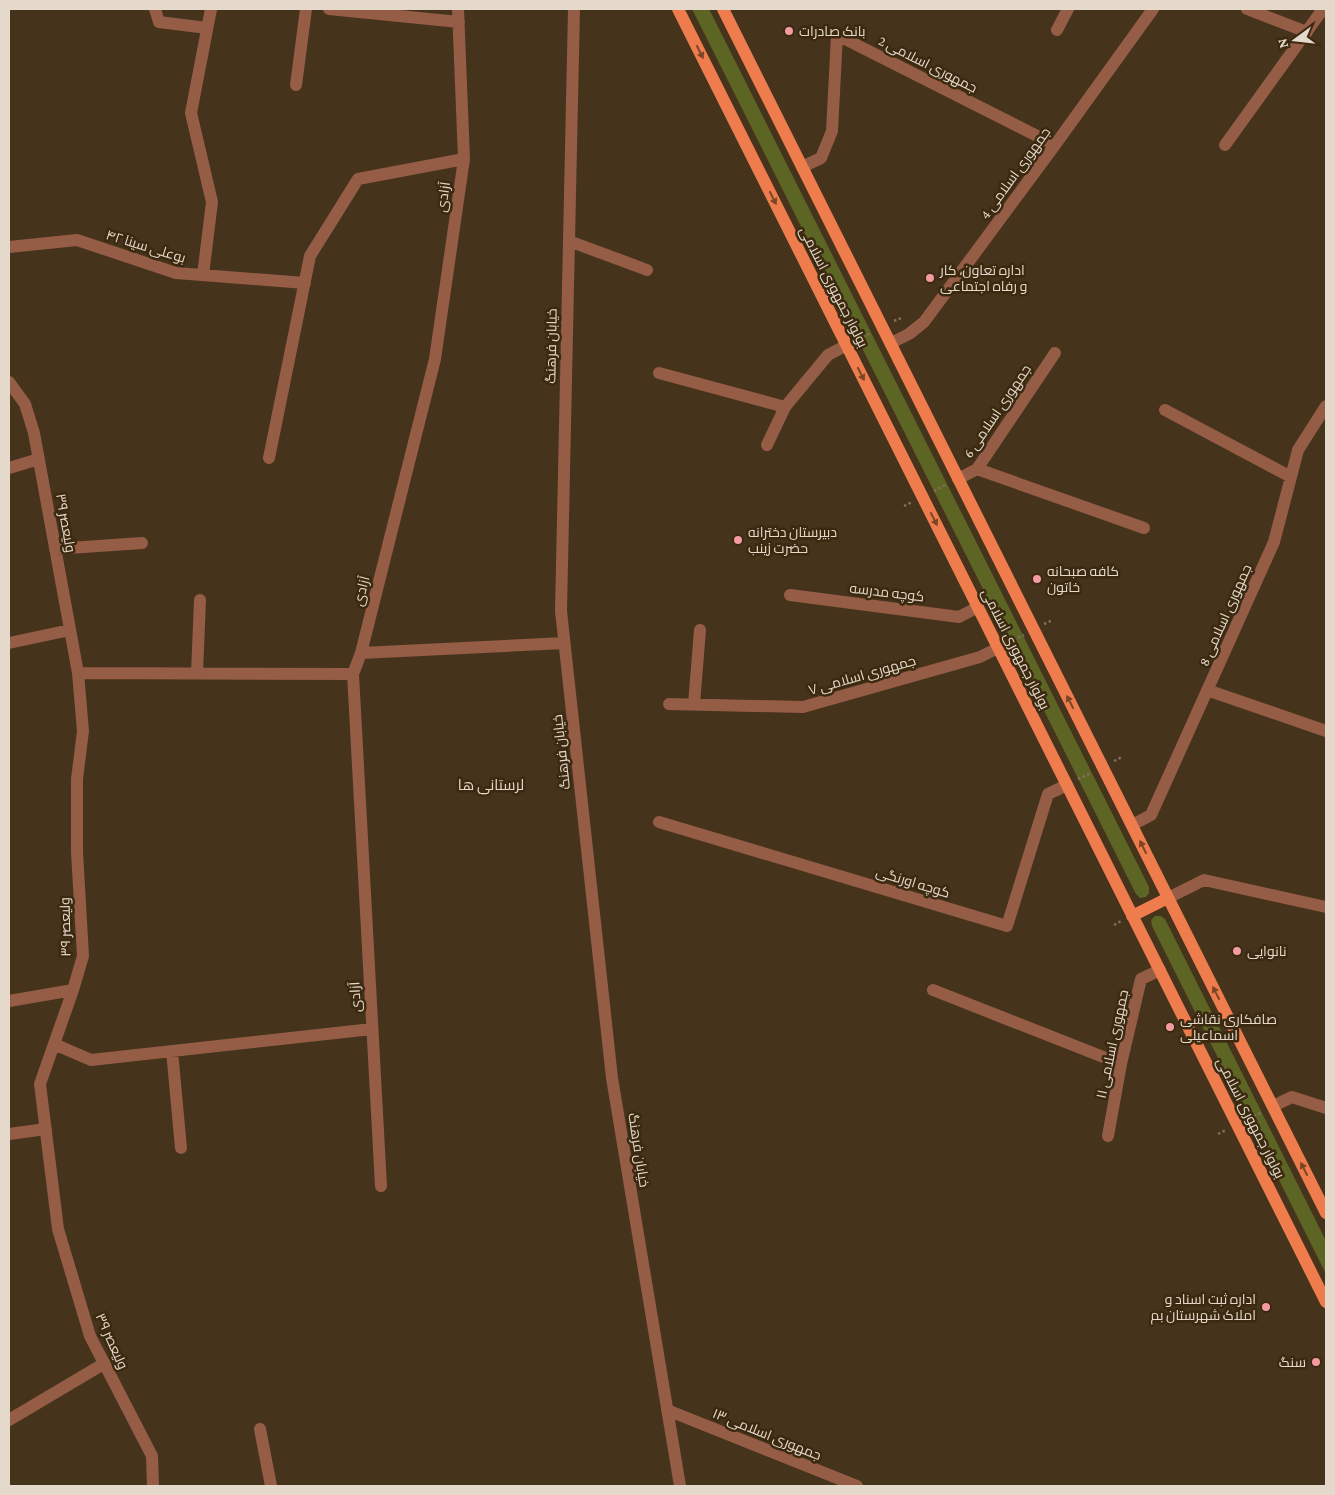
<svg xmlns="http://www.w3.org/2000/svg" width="1335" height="1495" font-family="'Crimson Pro',Cairo,serif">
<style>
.green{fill:#5d6525}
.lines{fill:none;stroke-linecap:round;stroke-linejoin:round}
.path{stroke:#7f6e5a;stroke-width:2.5;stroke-dasharray:2.5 2.5;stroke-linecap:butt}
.minor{stroke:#955c46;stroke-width:12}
.major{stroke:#ef7c4d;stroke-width:12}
.oneway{fill:#7a4625}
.poi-dot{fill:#f49aa2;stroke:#3b2910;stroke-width:2}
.labels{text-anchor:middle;stroke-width:5;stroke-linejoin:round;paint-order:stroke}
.poi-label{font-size:14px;fill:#e5d9cb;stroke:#3b2910;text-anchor:start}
.street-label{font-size:14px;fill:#e5d9cb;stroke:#3b2910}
.neighbourhood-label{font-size:15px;fill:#e5d9cb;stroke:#3b2910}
</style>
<rect width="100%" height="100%" fill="#46331b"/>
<!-- green -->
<path class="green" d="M 692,9 L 709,9 L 1149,887 L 1149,893 L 1146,897 L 1140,898 L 1136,894 Z
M 1155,916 L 1161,916 L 1165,919 L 1326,1241 L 1326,1274 L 1152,926 L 1151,920 Z"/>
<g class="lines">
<!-- path -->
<path class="path" d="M 894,321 L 901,318
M 858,339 L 871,333
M 934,491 L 947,484
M 904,506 L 912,502
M 1044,624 L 1053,620
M 1009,642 L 1024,635
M 1114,761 L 1122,757
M 1078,779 L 1091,773
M 1114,925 L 1121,921
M 1249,1118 L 1262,1112
M 1218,1134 L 1226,1130"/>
<!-- minor -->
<path class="minor" d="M 155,9 L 159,22 L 207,28
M 329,9 L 459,22
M 574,9 L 561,611 L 612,1078 L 680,1486
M 1247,9 L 1307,32
M 1057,30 L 1068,9
M 296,85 L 306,9
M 1225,145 L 1323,9
M 802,167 L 821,158 L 832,131 L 837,35 L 1055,145
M 569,241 L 647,270
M 9,247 L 77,240 L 176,273 L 305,283
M 203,275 L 212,202 L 191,113 L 211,9
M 891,343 L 909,334 L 924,322 L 1055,145 L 1153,9
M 659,373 L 785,407
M 9,382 L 25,404 L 34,433 L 78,673 L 83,731 L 77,779 L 77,852 L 83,956 L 73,990 L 40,1084 L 58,1229 L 90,1336 L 152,1456 L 153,1486
M 1165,410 L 1291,477
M 767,445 L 785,407 L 828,355 L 847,345
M 269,458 L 310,256 L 358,179 L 464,159
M 9,468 L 39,459
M 977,469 L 1144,528
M 958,479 L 977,469 L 1055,353
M 55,549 L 142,543
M 790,595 L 959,617 L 978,607
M 9,643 L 70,630
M 361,653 L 564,643
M 78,673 L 353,674
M 197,673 L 200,600
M 1207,690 L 1326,731
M 669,704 L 803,707 L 980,657 L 998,648
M 694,704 L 700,630
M 659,822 L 1007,926 L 1048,794 L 1067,785
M 1132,825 L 1151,815 L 1274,542 L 1298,450 L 1326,406
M 1168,898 L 1204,880 L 1326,907
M 933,990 L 1121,1064
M 9,1001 L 73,990
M 54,1044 L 91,1060 L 372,1029
M 172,1051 L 181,1148
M 1273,1106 L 1292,1097 L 1326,1108
M 9,1134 L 46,1129
M 1108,1136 L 1121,1064 L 1141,979 L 1160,970
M 381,1186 L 353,674 L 361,653 L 435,359 L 464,159 L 458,9
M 667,1410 L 857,1486
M 9,1420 L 105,1363
M 260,1429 L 271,1486"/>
<!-- major -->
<path class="major" d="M 678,9 L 1326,1302
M 723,9 L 1326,1213
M 1132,916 L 1168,898"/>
</g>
<!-- one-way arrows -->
<defs><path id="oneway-solid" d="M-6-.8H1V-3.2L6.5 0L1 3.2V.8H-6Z" transform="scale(1.25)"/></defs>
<g class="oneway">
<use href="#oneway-solid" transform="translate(700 52) rotate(63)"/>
<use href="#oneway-solid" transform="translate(773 198) rotate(63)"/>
<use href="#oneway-solid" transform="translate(861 374) rotate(63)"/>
<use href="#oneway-solid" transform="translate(934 519) rotate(63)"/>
<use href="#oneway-solid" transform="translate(1070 702) rotate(-117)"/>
<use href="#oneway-solid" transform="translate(1143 847) rotate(-116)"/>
<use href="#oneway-solid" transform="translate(1216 993) rotate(-117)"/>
<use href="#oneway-solid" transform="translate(1304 1169) rotate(-117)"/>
</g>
<!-- markers -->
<g class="poi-dot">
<circle cx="789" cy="31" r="5"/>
<circle cx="930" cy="278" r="5"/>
<circle cx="738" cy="540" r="5"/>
<circle cx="1037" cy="579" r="5"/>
<circle cx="1237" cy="951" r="5"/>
<circle cx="1170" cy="1027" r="5"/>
<circle cx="1266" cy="1307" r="5"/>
<circle cx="1316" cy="1362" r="5"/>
</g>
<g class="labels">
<!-- poi labels -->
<g class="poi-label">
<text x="799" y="36">بانک صادرات</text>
<text x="940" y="275">اداره تعاون، کار<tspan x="940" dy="16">و رفاه اجتماعی</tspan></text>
<text x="748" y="537">دبیرستان دخترانه<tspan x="748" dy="16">حضرت زینب</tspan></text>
<text x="1047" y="576">کافه صبحانه<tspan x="1047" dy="16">خاتون</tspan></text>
<text x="1247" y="956">نانوایی</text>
<text x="1180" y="1024">صافکاری نقاشی<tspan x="1180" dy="16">اسماعیلی</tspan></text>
<text x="1256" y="1304" text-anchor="end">اداره ثبت اسناد و<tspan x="1256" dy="16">املاک شهرستان بم</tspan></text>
<text x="1306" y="1367" text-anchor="end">سنگ</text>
</g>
<!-- street labels -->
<g class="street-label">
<text transform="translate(928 64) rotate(27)" y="5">جمهوری اسلامی 2</text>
<text transform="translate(1015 173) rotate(-54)" y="5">جمهوری اسلامی 4</text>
<text transform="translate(443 197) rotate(-82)" y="5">آزادی</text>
<text transform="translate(146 246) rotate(17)" y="5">بوعلی سینا ۴۲</text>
<text transform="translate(834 287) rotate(63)" y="5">بولوار جمهوری اسلامی</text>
<text transform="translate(551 346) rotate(-89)" y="5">خیابان فرهنگ</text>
<text transform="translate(997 411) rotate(-56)" y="5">جمهوری اسلامی 6</text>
<text transform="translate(66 523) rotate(80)" y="5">ولیعصر ۳۹</text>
<text transform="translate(361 591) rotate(-76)" y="5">آزادی</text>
<text transform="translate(887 592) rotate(7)" y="5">کوچه مدرسه</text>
<text transform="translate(1225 615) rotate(-66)" y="5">جمهوری اسلامی 8</text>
<text transform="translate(1016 649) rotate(63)" y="5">بولوار جمهوری اسلامی</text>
<text transform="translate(862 675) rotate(-16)" y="5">جمهوری اسلامی ۷</text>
<text transform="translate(561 752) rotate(-96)" y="5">خیابان فرهنگ</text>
<text transform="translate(913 882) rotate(17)" y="5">کوچه اورنگی</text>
<text transform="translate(65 927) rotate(-91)" y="5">ولیعصر ۳۹</text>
<text transform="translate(355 997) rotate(-93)" y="5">آزادی</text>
<text transform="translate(1112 1044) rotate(-78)" y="5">جمهوری اسلامی ۱۱</text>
<text transform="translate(1251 1118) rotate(63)" y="5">بولوار جمهوری اسلامی</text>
<text transform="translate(639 1150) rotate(81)" y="5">خیابان فرهنگ</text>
<text transform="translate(112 1341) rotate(66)" y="5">ولیعصر ۳۹</text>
<text transform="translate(767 1434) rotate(22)" y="5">جمهوری اسلامی ۱۳</text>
</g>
<!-- neighbourhood labels -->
<g class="neighbourhood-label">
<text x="491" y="790">لرستانی ها</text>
</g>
</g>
<!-- border -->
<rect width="1335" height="1495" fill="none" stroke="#e5d9cb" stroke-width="20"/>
<!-- north arrow -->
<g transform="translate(1295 40) rotate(255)" stroke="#3b2910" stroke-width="4" paint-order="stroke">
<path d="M0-4L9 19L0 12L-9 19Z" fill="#e5d9cb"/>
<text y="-8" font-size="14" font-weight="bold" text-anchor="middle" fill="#e5d9cb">N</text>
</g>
</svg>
